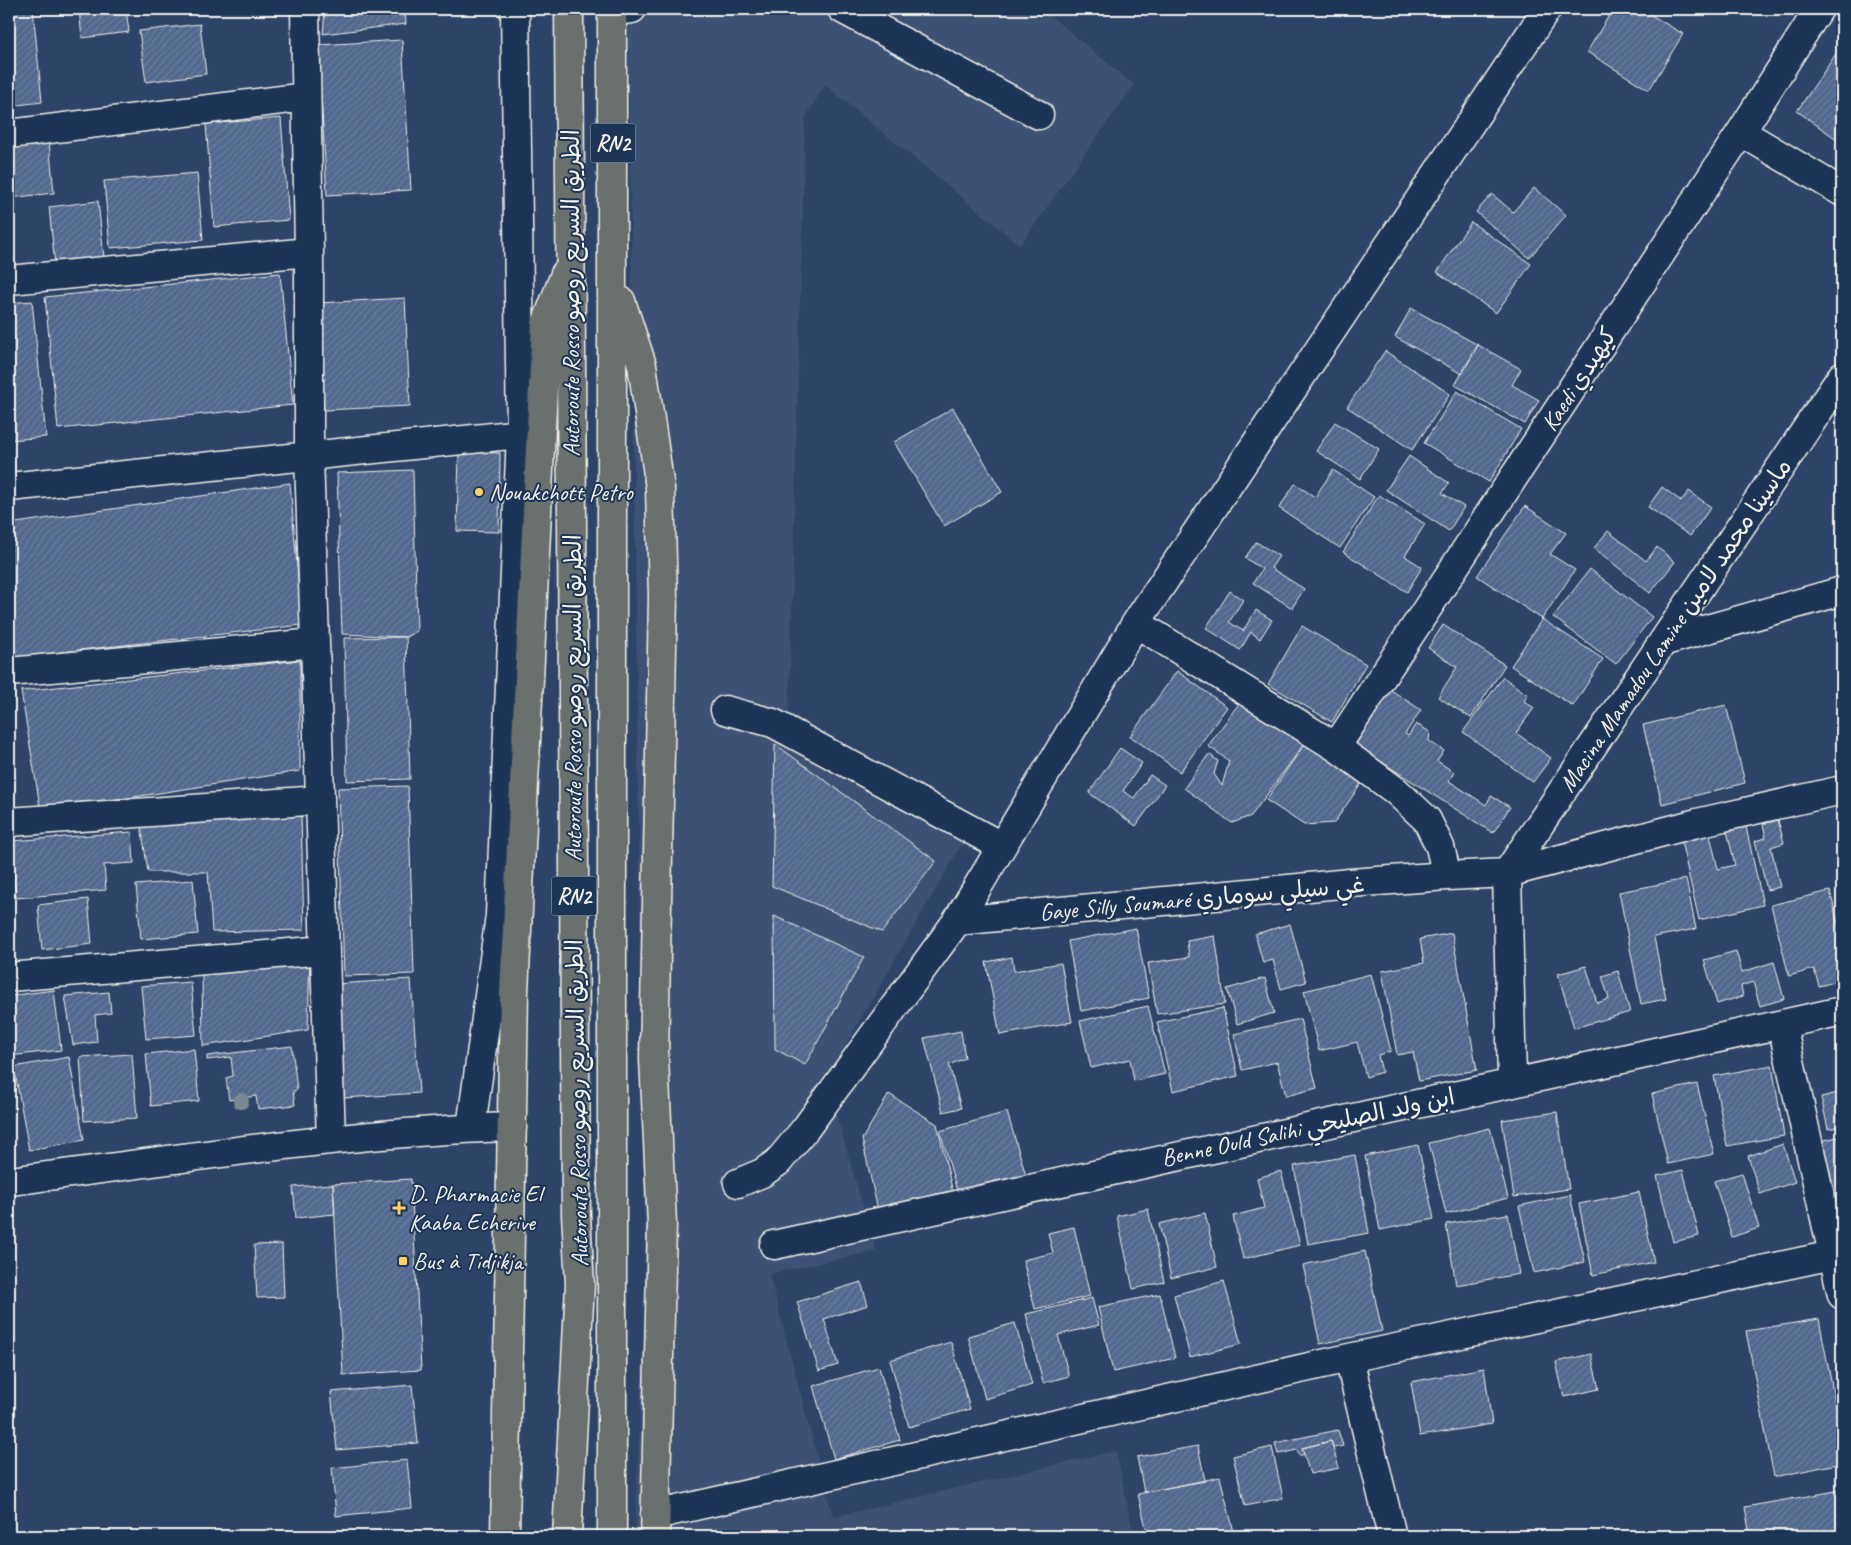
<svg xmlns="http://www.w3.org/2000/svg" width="1851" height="1545" font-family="Caveat,'Playpen Sans Arabic',sans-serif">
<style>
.built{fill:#3c5175}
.building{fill:url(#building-hatch);stroke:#f4f1e8}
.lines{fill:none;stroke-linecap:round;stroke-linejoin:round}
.minor-casing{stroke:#f4f1e8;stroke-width:31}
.highway-casing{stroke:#f4f1e8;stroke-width:31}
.minor{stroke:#1d3557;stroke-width:28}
.highway{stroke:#6a706d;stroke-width:28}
.tree{fill:#798893}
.poi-dot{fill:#ffd166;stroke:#1d3557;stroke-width:2}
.labels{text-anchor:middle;stroke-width:4;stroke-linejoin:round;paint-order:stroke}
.shield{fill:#1d3557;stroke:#b4b9bc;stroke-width:1}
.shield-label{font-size:22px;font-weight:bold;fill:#f4f1e8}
.street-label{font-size:24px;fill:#f4f1e8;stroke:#1d3557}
.poi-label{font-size:24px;fill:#f4f1e8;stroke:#1d3557;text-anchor:start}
</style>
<defs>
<pattern id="building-hatch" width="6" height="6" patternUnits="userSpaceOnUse" patternTransform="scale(1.25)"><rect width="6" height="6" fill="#51678e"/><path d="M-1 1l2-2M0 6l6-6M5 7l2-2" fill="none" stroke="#6b7d9e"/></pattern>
</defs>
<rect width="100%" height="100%" fill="#2d4468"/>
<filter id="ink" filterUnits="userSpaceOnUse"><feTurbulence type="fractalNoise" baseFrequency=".02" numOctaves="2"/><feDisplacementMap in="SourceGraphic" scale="10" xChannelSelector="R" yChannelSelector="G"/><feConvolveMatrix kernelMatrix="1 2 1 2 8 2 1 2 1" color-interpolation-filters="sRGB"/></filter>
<g filter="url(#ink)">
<!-- built -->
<path class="built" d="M 628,9 L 1042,9 L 1134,85 L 1020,245 L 825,85 L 805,118 L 789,713 L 978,816 L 826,1079 L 876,1251 L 769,1274 L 833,1517 L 1116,1451 L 1134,1536 L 635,1536 L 645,1292 Z"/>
<!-- building -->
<path class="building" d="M 9,9 L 33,9 L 42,102 L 9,106 Z
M 79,9 L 126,9 L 129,32 L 82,38 Z
M 325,9 L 405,9 L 406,24 L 323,34 Z
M 1613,9 L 1641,9 L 1683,34 L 1649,90 L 1587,52 Z
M 200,24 L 206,74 L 146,82 L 139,31 Z
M 402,40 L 411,190 L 327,195 L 318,45 Z
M 1842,45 L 1842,143 L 1797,111 Z
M 281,118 L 289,220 L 214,227 L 206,124 Z
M 49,142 L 54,193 L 9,198 L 9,146 Z
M 197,173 L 203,240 L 110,248 L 104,181 Z
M 1534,188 L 1566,215 L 1529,258 L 1476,212 L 1492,194 L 1513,212 Z
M 98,201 L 104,258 L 55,265 L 49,207 Z
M 1471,222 L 1531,264 L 1496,313 L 1437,272 Z
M 280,273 L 293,405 L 58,429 L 45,297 Z
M 405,298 L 410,406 L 324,410 L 319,303 Z
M 32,301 L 46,437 L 9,440 L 9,303 Z
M 1411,308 L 1478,345 L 1462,374 L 1395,337 Z
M 1478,345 L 1521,369 L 1512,385 L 1539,400 L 1525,424 L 1455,385 Z
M 1385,351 L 1450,394 L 1412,450 L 1347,407 Z
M 1457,391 L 1521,429 L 1489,482 L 1424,443 Z
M 953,408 L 1002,492 L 944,526 L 894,442 Z
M 1335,422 L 1379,449 L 1360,479 L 1316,451 Z
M 459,452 L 500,453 L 499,532 L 457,531 Z
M 1409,456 L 1449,483 L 1442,493 L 1464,507 L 1449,531 L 1386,490 Z
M 413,470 L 417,631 L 406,637 L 342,634 L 337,473 Z
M 1333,470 L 1374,497 L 1340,548 L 1279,508 L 1295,484 L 1315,497 Z
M 290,483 L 302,625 L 9,658 L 9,524 Z
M 1662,487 L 1681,501 L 1689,491 L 1711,507 L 1690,536 L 1648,507 Z
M 1379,495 L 1425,524 L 1405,556 L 1422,567 L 1407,592 L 1343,552 Z
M 1525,506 L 1566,533 L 1550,554 L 1575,570 L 1542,619 L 1477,576 Z
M 1608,531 L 1646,561 L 1657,547 L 1675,562 L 1650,593 L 1594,548 Z
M 1256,542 L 1279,556 L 1271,568 L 1304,589 L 1292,608 L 1253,583 L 1262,569 L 1245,558 Z
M 1590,569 L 1652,617 L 1616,664 L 1553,617 Z
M 1230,591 L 1243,600 L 1229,622 L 1243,631 L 1256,610 L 1272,620 L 1260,639 L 1251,632 L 1240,650 L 1206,628 Z
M 1542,619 L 1603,659 L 1573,706 L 1511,666 Z
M 1443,625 L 1505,665 L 1471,718 L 1438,697 L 1457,667 L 1428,648 Z
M 1302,626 L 1366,664 L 1332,722 L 1268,684 Z
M 406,637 L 410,779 L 347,781 L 344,638 Z
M 300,660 L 300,771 L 127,798 L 40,806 L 21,691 Z
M 1177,671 L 1227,707 L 1180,772 L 1130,736 Z
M 1503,677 L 1528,695 L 1524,701 L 1534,708 L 1516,733 L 1551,758 L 1533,782 L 1463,732 Z
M 1391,690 L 1421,710 L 1405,734 L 1408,736 L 1416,724 L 1430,732 L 1429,741 L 1444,751 L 1437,761 L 1454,772 L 1449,781 L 1486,805 L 1491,796 L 1510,807 L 1493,833 L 1355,745 Z
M 1243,698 L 1305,743 L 1251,816 L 1232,823 L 1184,788 L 1209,754 L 1218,761 L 1214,774 L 1222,786 L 1229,761 L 1208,746 Z
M 1726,705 L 1745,783 L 1662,804 L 1643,725 Z
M 1306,742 L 1363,781 L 1334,823 L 1304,825 L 1266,800 Z
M 775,744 L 936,861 L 882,932 L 772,886 Z
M 1120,748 L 1142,763 L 1123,791 L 1134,798 L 1150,775 L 1165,785 L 1136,826 L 1089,793 Z
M 408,786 L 414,974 L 344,976 L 338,788 Z
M 301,815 L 304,930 L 212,932 L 208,872 L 148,872 L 141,825 Z
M 1778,820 L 1784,843 L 1771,847 L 1780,887 L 1767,890 L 1755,841 L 1766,838 L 1763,824 Z
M 1746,827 L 1763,905 L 1699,920 L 1681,841 L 1710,835 L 1718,869 L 1735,865 L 1727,831 Z
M 132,832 L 134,863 L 104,865 L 106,890 L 16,898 L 11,841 Z
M 1686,879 L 1696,929 L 1654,937 L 1666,999 L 1641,1004 L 1619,892 Z
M 193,880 L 198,934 L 141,939 L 136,885 Z
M 1830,891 L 1842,940 L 1842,980 L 1819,986 L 1814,969 L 1789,976 L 1771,905 Z
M 88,899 L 92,944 L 42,950 L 38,905 Z
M 774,916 L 864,957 L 805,1065 L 775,1049 Z
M 1290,924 L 1306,982 L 1281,989 L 1273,960 L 1263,963 L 1255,934 Z
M 1136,928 L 1149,998 L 1081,1011 L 1068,941 Z
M 1452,933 L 1477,1070 L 1419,1081 L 1413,1052 L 1397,1055 L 1382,971 L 1424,963 L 1420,939 Z
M 1215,936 L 1225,1004 L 1157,1014 L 1148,963 L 1189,957 L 1187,941 Z
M 1736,951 L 1742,972 L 1774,962 L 1784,999 L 1760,1006 L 1753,982 L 1741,986 L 1743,996 L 1717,1004 L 1704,960 Z
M 310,955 L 308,1030 L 203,1046 L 202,975 Z
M 1012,957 L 1014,971 L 1061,963 L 1072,1022 L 1000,1035 L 986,962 Z
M 1586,966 L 1597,1003 L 1609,999 L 1602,976 L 1618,971 L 1630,1012 L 1574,1028 L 1558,974 Z
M 1371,974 L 1391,1051 L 1378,1055 L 1382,1072 L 1366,1077 L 1357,1042 L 1319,1051 L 1304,991 Z
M 1265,978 L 1274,1013 L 1237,1024 L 1227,989 Z
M 411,979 L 419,1093 L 344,1098 L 336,984 Z
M 191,982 L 196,1035 L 146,1039 L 141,986 Z
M 54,990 L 61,1050 L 9,1056 L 9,996 Z
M 109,992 L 111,1013 L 95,1015 L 97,1042 L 73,1045 L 65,996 Z
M 1148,1006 L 1165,1074 L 1134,1081 L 1130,1059 L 1091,1068 L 1080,1021 Z
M 1223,1008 L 1238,1076 L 1173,1091 L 1157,1022 Z
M 1300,1019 L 1317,1088 L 1286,1096 L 1277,1062 L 1242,1070 L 1234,1034 Z
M 961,1031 L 965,1058 L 949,1065 L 961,1108 L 943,1112 L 924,1038 Z
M 292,1046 L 297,1090 L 293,1091 L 295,1105 L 258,1109 L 256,1096 L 229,1100 L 226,1078 L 233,1076 L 231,1057 L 207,1060 L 207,1056 Z
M 194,1049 L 199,1101 L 151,1106 L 146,1054 Z
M 132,1054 L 137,1118 L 84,1121 L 80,1057 Z
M 69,1057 L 84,1140 L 29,1150 L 14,1067 Z
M 1772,1065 L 1784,1136 L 1727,1146 L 1714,1076 Z
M 1697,1084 L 1714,1154 L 1668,1164 L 1652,1094 Z
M 1842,1092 L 1842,1126 L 1828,1129 L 1821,1097 Z
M 889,1094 L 937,1124 L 954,1197 L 879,1215 L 862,1139 Z
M 1007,1112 L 1027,1179 L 959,1198 L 940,1131 Z
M 1557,1112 L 1569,1189 L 1514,1197 L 1502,1120 Z
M 1490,1128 L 1508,1198 L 1446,1214 L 1429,1143 Z
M 1842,1136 L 1842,1211 L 1836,1212 L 1820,1141 Z
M 1783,1144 L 1795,1182 L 1760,1194 L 1748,1156 Z
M 1418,1145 L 1434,1219 L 1380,1230 L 1365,1156 Z
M 1355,1155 L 1369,1233 L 1308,1244 L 1294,1166 Z
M 1683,1170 L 1699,1236 L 1673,1242 L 1657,1176 Z
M 1281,1171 L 1300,1245 L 1243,1259 L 1233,1216 L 1264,1208 L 1257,1178 Z
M 1742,1173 L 1759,1228 L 1732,1237 L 1714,1181 Z
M 411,1179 L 421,1370 L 343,1375 L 333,1184 Z
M 333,1184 L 335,1214 L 296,1218 L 293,1187 Z
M 1639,1192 L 1654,1262 L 1593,1275 L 1579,1204 Z
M 1570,1195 L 1585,1262 L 1534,1273 L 1519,1206 Z
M 1148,1209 L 1164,1282 L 1133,1289 L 1117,1216 Z
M 1205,1213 L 1217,1267 L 1171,1278 L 1159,1224 Z
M 1508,1214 L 1519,1274 L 1456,1285 L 1446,1224 Z
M 1074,1227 L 1090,1296 L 1035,1309 L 1023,1260 L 1053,1253 L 1048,1233 Z
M 282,1244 L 284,1297 L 257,1298 L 254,1245 Z
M 1365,1251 L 1382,1331 L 1320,1344 L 1303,1265 Z
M 1224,1281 L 1241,1344 L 1190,1357 L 1174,1295 Z
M 861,1282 L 868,1305 L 824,1319 L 838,1365 L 819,1371 L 797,1302 Z
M 1160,1294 L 1175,1358 L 1113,1372 L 1098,1307 Z
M 1092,1298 L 1099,1325 L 1058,1335 L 1069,1376 L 1043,1383 L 1026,1314 Z
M 1819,1319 L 1842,1438 L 1842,1463 L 1774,1477 L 1746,1331 Z
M 1015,1323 L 1032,1385 L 985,1399 L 968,1336 Z
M 951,1342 L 970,1409 L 909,1427 L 890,1360 Z
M 1591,1354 L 1599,1389 L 1564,1397 L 1556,1362 Z
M 879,1367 L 900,1440 L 834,1459 L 813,1386 Z
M 1484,1368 L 1492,1424 L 1420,1436 L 1411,1382 Z
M 412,1385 L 418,1443 L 337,1450 L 331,1392 Z
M 1338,1430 L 1343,1446 L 1334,1448 L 1331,1441 L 1302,1448 L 1304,1454 L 1299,1456 L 1297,1450 L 1278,1454 L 1275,1443 Z
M 1331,1441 L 1339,1468 L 1310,1474 L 1302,1448 Z
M 1198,1446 L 1205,1481 L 1144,1492 L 1137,1457 Z
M 1272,1447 L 1283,1498 L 1245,1506 L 1233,1456 Z
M 407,1460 L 412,1508 L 336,1516 L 332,1468 Z
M 1220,1477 L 1235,1536 L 1148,1536 L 1138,1494 Z
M 1842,1490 L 1842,1536 L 1750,1536 L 1745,1507 Z"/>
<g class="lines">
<defs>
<path id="minor" d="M 305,9 L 309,252 L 309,456 L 331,1140
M 842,9 L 1039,115
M 612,11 L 632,9
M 1741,132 L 1842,192
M 9,134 L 306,97
M 9,280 L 309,252
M 9,487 L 521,434
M 1136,623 L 1336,747 L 1396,791 L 1427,820 L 1440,847 L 1447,876 L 1507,873 L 1697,823 L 1842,790
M 1665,641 L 1842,591
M 9,672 L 315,643
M 725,710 L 773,723 L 1001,846
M 1336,747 L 1741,132 L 1819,9
M 9,822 L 320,800
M 1507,873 L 1842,376
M 1507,873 L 1512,1082
M 957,921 L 1350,883 L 1447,876
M 9,977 L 324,950
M 1782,1025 L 1842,1295
M 471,1128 L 500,915 L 521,434 L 515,9
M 9,1181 C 176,1160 344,1132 512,1127
M 738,1183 L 762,1173 L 778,1162 L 806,1128 L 957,921 L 1136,623 L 1547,9
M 774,1245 L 1842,1011
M 1349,1358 L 1392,1536
M 655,1515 L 1349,1358 L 1842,1253"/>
<path id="highway" d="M 621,301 L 642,365 L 660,488 L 663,597 L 654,1059 L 662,1224 L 655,1536
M 505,1536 L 514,993 L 546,324 L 565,274
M 567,1536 L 580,1284 L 576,1215 L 569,9
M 612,1536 L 612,9"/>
</defs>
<!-- minor casing -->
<use href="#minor" class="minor-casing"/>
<!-- highway casing -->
<use href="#highway" class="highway-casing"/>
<!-- minor -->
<use href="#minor" class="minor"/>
<!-- highway -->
<use href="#highway" class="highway"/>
</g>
<!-- trees -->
<circle class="tree" cx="241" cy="1101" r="8"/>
</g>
<!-- markers -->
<g class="poi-dot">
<circle cx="479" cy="492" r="5"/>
<path d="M396.5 1200.5h5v5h5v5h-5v5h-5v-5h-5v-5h5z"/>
<rect x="398" y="1256" width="10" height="10" rx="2.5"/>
</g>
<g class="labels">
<!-- shield labels -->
<g class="shield">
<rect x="590.5" y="123.5" width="45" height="39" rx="4"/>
<rect x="551.5" y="876.5" width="45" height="39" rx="4"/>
</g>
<g class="shield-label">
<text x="613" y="151">RN2</text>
<text x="574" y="904">RN2</text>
</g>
<!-- street labels -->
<g class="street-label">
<text transform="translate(571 293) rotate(-90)" y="8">Autoroute Rosso الطريق السريع روصو</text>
<text transform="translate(1579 379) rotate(-57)" y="8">Kaedi كيهيدي</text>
<text transform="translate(1675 625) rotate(-56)" y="8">Macina Mamadou Lamine ماسينا محمد لامين</text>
<text transform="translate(573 698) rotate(-90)" y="8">Autoroute Rosso الطريق السريع روصو</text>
<text transform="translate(1202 898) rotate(-5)" y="8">Gaye Silly Soumaré غي سيلي سوماري</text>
<text transform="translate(577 1103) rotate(-91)" y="8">Autoroute Rosso الطريق السريع روصو</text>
<text transform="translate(1308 1127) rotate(-12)" y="8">Benne Ould Salihi ابن ولد الصليحي</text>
</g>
<!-- poi labels -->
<g class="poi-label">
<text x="489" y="500">Nouakchott Petro</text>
<text x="409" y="1202">D. Pharmacie El<tspan x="409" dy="28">Kaaba Echerive</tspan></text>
<text x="413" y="1269">Bus à Tidjikja</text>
</g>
</g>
<!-- margin -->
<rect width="1851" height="1545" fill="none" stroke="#1d3557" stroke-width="30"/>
<rect x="15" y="15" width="1821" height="1515" fill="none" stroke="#f4f1e8" stroke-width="2" filter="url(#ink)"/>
</svg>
